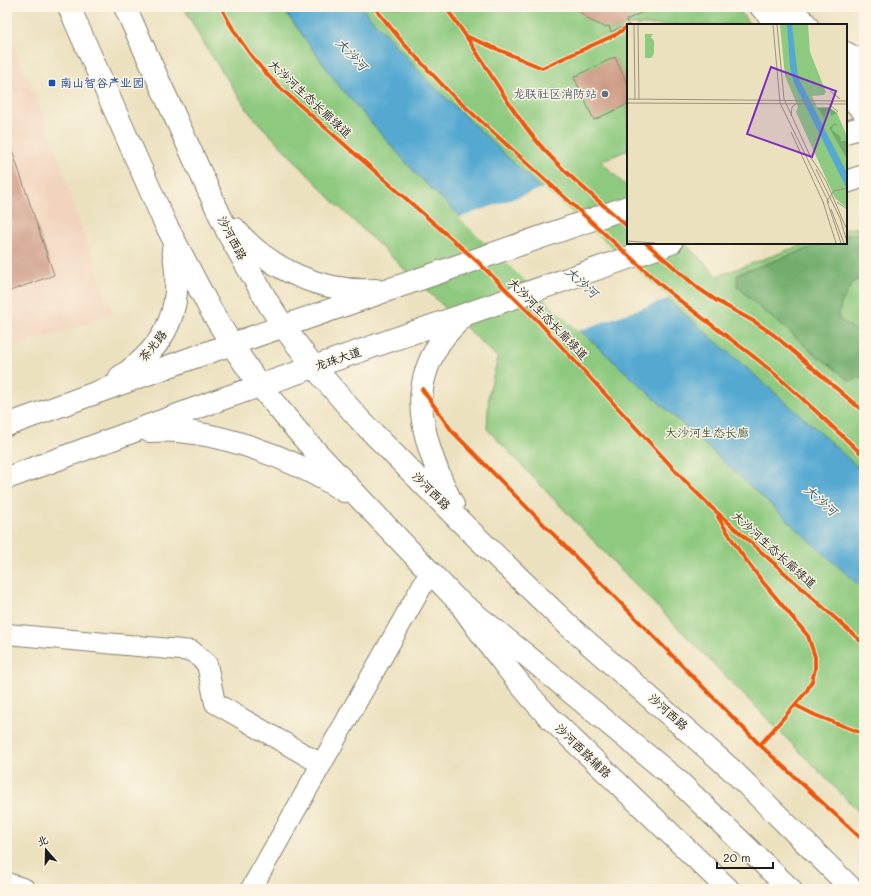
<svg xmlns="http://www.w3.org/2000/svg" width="871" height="896" font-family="Mali,'LXGW WenKai TC',sans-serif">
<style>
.built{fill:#f2d4be}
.green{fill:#8dc97e;stroke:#54724d}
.forest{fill:#72ad6d;stroke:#476444}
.water{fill:#55a9d1;stroke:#386276}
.pier{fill:#ece1bf}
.building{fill:#cc9a84}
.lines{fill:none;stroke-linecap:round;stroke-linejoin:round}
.minor-casing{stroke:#847e6e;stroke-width:22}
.tertiary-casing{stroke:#847e6e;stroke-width:24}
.secondary-casing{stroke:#847e6e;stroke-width:24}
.primary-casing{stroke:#847e6e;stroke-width:24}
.trunk-casing{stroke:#847e6e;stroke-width:24}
.minor{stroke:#fff;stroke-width:20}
.tertiary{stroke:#fff;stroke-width:22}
.secondary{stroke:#fff;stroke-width:22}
.primary{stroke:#fff;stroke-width:22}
.trunk{stroke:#fff;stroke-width:22}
.cycleway-casing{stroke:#fcf5e5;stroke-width:6}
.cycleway{stroke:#e8590c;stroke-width:4}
.transit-dot{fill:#1a4fb4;stroke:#fcf5e5;stroke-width:1.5}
.service-dot{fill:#5c6f8a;stroke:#fcf5e5;stroke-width:1.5}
.labels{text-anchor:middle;stroke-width:3;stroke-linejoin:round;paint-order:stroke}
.transit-label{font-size:12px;fill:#164399;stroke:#fcf5e5;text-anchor:start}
.service-label{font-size:12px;fill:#4e5e75;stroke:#fcf5e5;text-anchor:end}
.street-label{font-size:12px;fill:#1c1c1c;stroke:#fcf5e5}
.park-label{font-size:12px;fill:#44593e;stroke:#fcf5e5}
.water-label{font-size:13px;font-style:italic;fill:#365b6d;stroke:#fcf5e5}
.inset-road{fill:none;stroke:#99927e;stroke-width:1}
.view{fill:#7b2cbf;fill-opacity:0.15;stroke:#7b2cbf;stroke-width:2}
.inset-edge{fill:none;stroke:#1c1c1c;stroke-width:2}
</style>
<rect width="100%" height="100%" fill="#fcf5e5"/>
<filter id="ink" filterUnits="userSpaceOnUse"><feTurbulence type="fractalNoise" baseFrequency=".025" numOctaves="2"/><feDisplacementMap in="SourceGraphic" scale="8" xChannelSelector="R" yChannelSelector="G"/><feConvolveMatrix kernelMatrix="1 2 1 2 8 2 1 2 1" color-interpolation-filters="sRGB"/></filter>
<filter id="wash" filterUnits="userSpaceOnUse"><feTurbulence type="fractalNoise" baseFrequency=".012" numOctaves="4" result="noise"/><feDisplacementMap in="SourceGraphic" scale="16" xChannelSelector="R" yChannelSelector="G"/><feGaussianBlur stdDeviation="0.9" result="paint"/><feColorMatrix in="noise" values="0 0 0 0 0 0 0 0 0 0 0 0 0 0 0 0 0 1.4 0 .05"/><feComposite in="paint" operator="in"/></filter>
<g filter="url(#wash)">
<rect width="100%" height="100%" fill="#ece1bf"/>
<!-- built -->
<path class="built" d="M 7,31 L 38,101 L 112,314 L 7,351 Z"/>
<!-- green -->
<path class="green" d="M 184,7 L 737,7 L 750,25 L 628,25 L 628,150 L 601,161 L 628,188 L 628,243 L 684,243 L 718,276 L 807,243 L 846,243 L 846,229 L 864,227 L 864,817 L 626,575 L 487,429 L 489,393 L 498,358 L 338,206 L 251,115 L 202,41 Z"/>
<!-- forest -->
<path class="forest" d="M 864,232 L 864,278 L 854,281 L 842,301 L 838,318 L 857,331 L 864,340 L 864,377 L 849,381 L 834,368 L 813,353 L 789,331 L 760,308 L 737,286 L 738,274 L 824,243 L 846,243 L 846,235 Z"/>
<!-- water -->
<path class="water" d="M 282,7 L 361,7 L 426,79 L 536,184 L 815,428 L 864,473 L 864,590 L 597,346 L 418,176 L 340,87 Z"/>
<!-- pier -->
<path class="pier" d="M 543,188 L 670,298 L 578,331 L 459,218 Z"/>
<g id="blocks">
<!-- building -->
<path class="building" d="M 574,7 L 653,7 L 626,20 L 628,24 L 611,32 L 609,26 L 605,27 L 589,20 Z
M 615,57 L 628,85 L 628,104 L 594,120 L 574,77 Z
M 7,144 L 10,144 L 54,275 L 7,292 Z"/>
</g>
</g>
<g filter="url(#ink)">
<use href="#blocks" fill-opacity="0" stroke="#847e6e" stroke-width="1"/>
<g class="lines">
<defs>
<path id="minor" d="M 7,634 L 192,651 L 207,664 L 215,703 L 321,764
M 7,883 L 25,889
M 251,889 L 430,572"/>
<path id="tertiary" d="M 761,7 L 778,25
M 789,7 L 807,25
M 846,67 L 864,86
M 846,93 L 864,112"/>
<path id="secondary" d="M 463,608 C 490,646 517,683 549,717 L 728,889"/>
<path id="primary" d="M 69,7 L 164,221 L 209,307 L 232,345 L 260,386 L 284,415 L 306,441 L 369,508 L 455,598 L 526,655 L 678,781 L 790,889
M 125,7 L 228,233 L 267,301 L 283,326 L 314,367 L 360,420 L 464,525 L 569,626 L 733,771 L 852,889
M 846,53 L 864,63
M 846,132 L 864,127
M 846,182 L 864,176
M 235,229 C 269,270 323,293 376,290
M 120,377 C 169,345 184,306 173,249
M 7,425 L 189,359 L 628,207
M 149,431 C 210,426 293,458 344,491
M 7,478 L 213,402 L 671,243
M 453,505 C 437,474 417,425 422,389 C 424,375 429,361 436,349 C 442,336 454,326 464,316"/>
<path id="trunk" d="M 851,888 L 852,889"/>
</defs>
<!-- minor casing -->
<use href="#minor" class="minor-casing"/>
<!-- tertiary casing -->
<use href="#tertiary" class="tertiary-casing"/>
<!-- secondary casing -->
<use href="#secondary" class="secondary-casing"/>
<!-- primary casing -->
<use href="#primary" class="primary-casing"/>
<!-- trunk casing -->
<use href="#trunk" class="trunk-casing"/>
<!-- minor -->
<use href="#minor" class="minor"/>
<!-- tertiary -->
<use href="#tertiary" class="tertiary"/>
<!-- secondary -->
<use href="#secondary" class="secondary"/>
<!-- primary -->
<use href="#primary" class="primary"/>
<!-- trunk -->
<use href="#trunk" class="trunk"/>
<defs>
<path id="cycleway" d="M 221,7 C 236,38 254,62 278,86 L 478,262 L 537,320 L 684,480 L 711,507 L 864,644
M 374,7 L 404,44 L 450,93 L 662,286 C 693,312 726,335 758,360 C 795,390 829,424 864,456
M 445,7 C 477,47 499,94 531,134 C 558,169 595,197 628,227
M 466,36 L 542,68 L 617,34 L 628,26
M 646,243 L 698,288 L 717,301 L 755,322 L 774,335 L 864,412
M 422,389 L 452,431 L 760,745 L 864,841
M 718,517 L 740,552 L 762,581 L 808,636 L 815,657 L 815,669 L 812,681 L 806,692 L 760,745
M 795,705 L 815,715 L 864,734"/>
</defs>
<!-- cycleway casing -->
<use href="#cycleway" class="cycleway-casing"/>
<!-- cycleway -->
<use href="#cycleway" class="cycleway"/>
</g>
</g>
<!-- markers -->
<rect class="transit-dot" x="48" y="79" width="8" height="8" rx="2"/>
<circle class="service-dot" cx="605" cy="94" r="4"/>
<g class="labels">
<!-- transit labels -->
<g class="transit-label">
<text x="60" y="87">南山智谷产业园</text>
</g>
<!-- service labels -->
<g class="service-label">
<text x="597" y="98">龙联社区消防站</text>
</g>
<!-- street labels -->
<g class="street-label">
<text transform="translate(310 99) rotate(43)" y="4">大沙河生态长廊绿道</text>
<text transform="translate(232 238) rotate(62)" y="4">沙河西路</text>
<text transform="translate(548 319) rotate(46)" y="4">大沙河生态长廊绿道</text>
<text transform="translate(153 346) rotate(-51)" y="4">茶光路</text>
<text transform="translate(338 359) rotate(-19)" y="4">龙珠大道</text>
<text transform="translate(431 491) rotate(45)" y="4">沙河西路</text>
<text transform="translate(774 550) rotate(42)" y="4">大沙河生态长廊绿道</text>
<text transform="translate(668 712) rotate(42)" y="4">沙河西路</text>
<text transform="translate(583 751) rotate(44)" y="4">沙河西路辅路</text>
</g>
<!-- park labels -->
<g class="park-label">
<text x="707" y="437">大沙河生态长廊</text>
</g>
<!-- water labels -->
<g class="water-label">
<text transform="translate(352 54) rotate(47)" y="5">大沙河</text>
<text transform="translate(582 282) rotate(42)" y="5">大沙河</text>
<text transform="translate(821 500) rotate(42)" y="5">大沙河</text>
</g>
</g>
<!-- overview -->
<g transform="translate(627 24)">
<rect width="220" height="220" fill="#ece1bf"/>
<path d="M 153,1 L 181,1 L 183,28 L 199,68 L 197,71 L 185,72 L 190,83 L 202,83 L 210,89 L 220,112 L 220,184 L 208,174 L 169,88 L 171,83 L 158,52 ZM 18,10 L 26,10 L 24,13 L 27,17 L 27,30 L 24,34 L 18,34 Z" fill="#8dc97e"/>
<path d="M 191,84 L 202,84 L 210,89 L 204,92 L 203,87 L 200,87 L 197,94 ZM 208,99 L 210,101 L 206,102 L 205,106 L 213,112 L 214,117 L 219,117 L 220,113 L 220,135 L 202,104 Z" fill="#72ad6d"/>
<path d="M 160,1 L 165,1 L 171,53 L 220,149 L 220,165 L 167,59 L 163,43 Z" fill="#55a9d1"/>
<path class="inset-road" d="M 7,1 L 8,76M 11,1 L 12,76M 146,1 L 153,79 L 202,179M 150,1 L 157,75 L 184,134M 203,67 L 213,75M 0,75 L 220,77M 0,79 L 220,80M 202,80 L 211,88M 164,92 L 165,83 L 170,79M 164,108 L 197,180M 183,132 L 199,157 L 220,206M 189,145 L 213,194 L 220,218M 196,178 L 209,219M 210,178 L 220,185M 204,185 L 217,219M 0,217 L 28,219M 214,219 L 200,177 L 207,167 L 220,164"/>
<path class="view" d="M 144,43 L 209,67 L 185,133 L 120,110 Z"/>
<rect width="220" height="220" class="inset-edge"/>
</g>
<!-- margin -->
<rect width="871" height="896" fill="none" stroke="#fcf5e5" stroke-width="24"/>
<!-- north arrow -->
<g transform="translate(46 850) rotate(340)" stroke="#fcf5e5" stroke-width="3" paint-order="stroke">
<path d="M0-3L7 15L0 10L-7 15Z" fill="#1c1c1c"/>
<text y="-6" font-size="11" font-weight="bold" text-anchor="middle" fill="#1c1c1c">北</text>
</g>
<!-- scale -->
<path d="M717 862v6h56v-6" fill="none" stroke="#1c1c1c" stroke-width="2"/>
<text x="723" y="862" font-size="12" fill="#1c1c1c" stroke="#fcf5e5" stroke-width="3" paint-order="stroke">20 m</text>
</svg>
